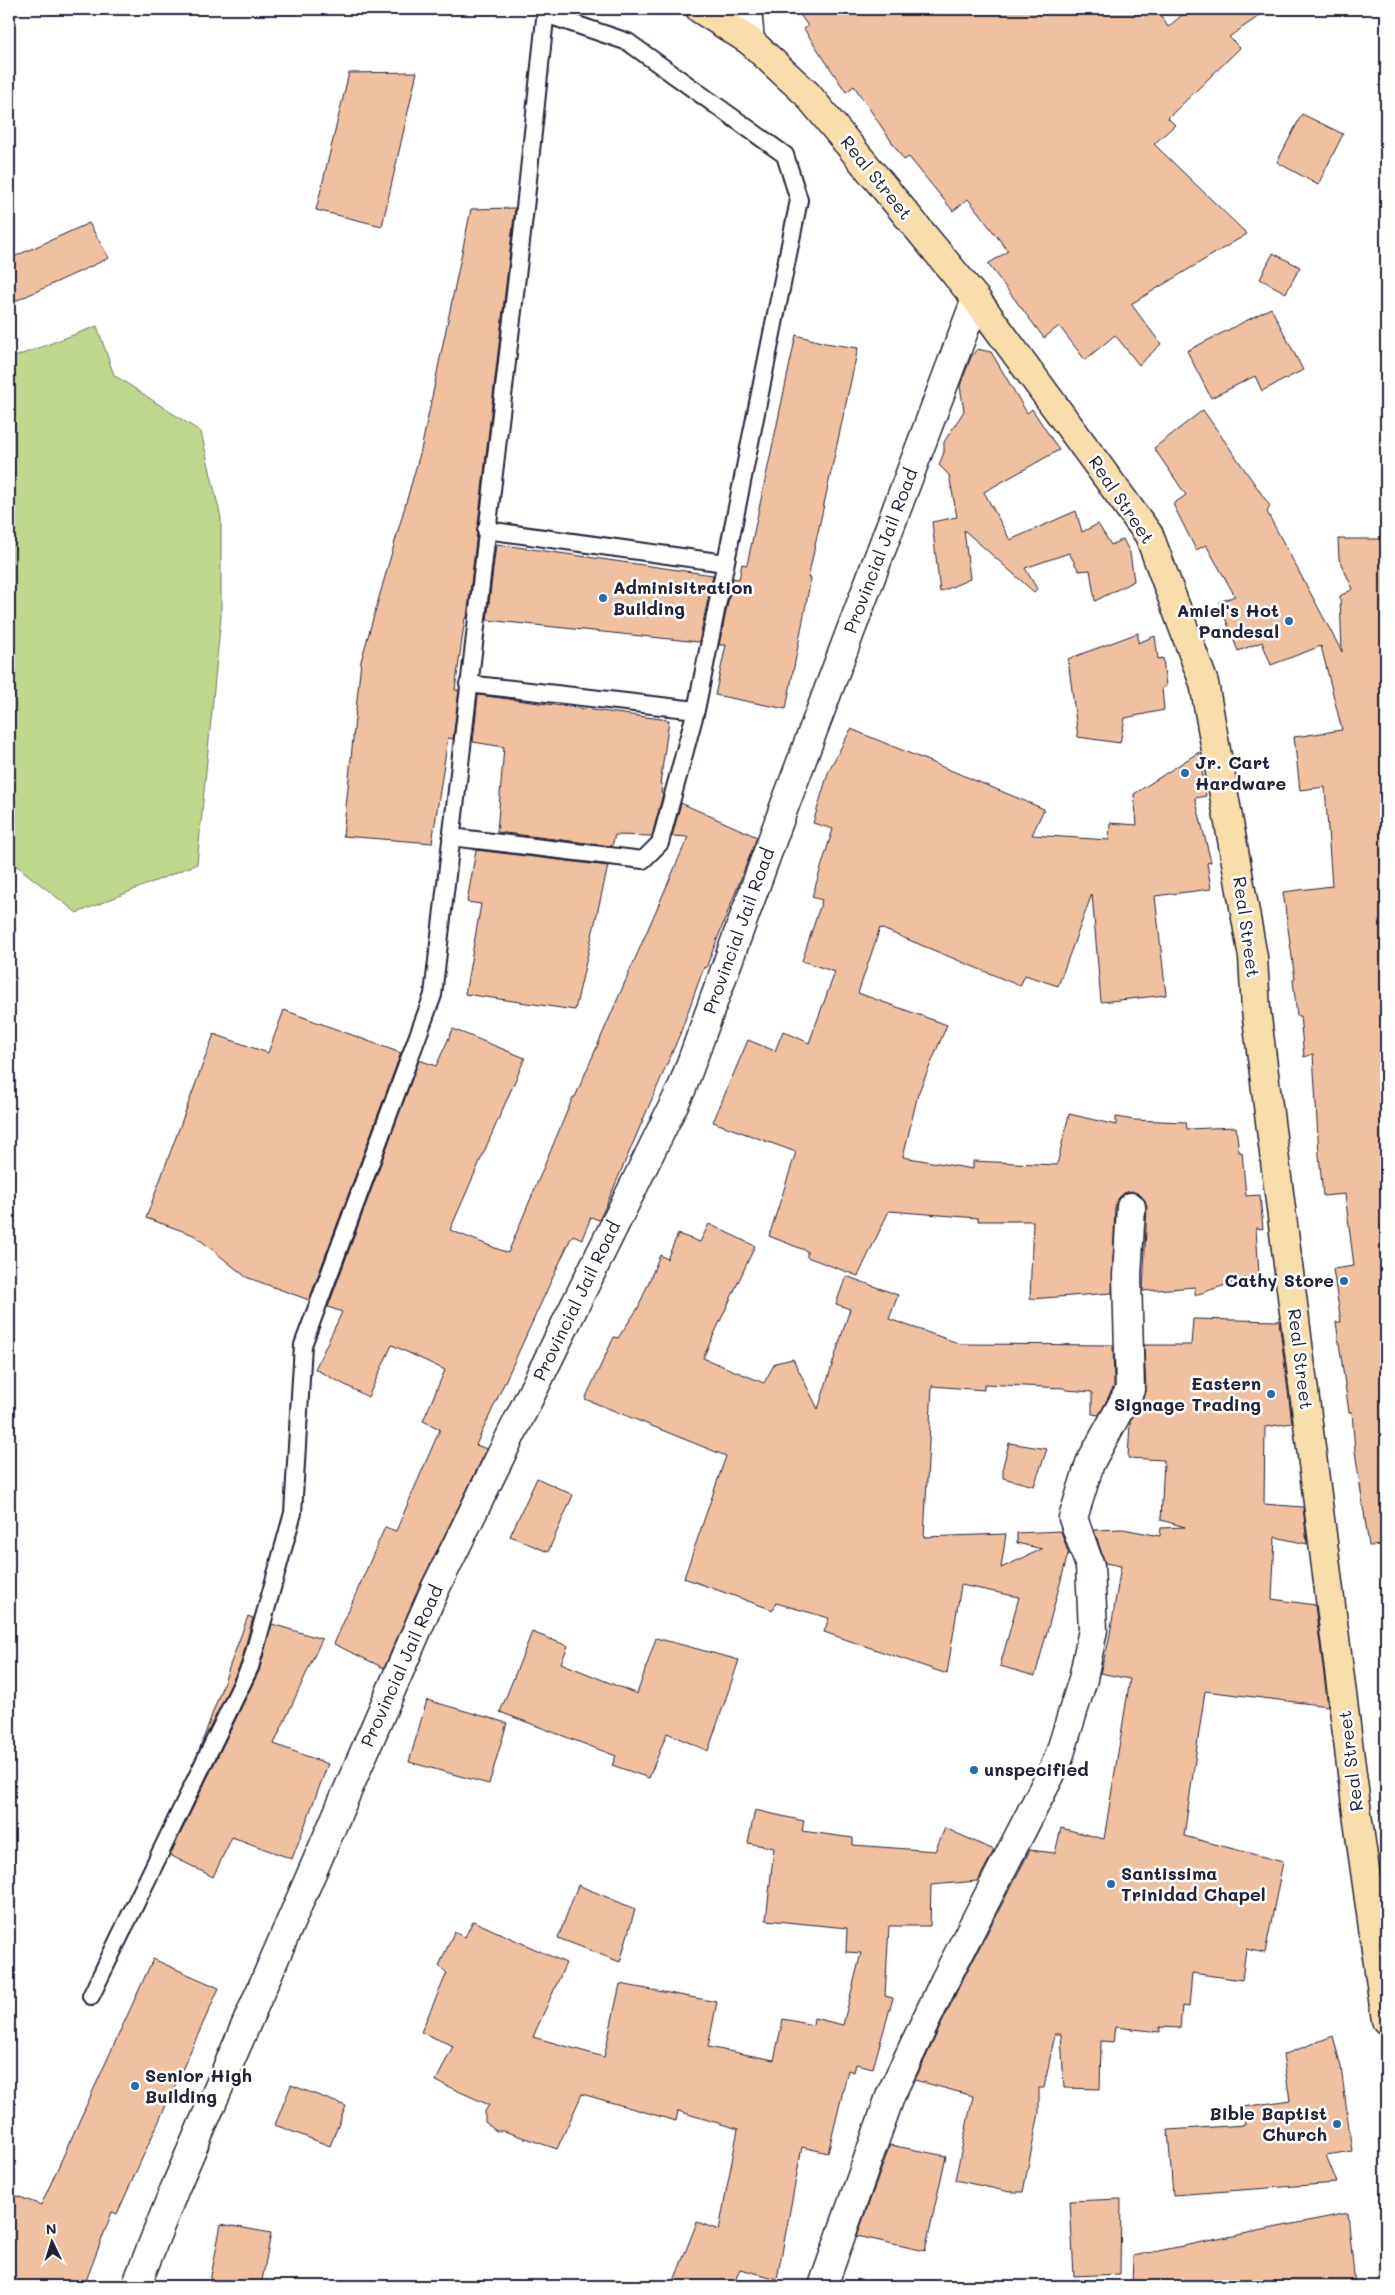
<svg xmlns="http://www.w3.org/2000/svg" width="1395" height="2295" font-family="Mali,sans-serif">
<style>
.green{fill:#c0d78e;stroke:#717c64}
.building{fill:#f0c1a0;stroke:#22223b}
.lines{fill:none;stroke-linecap:round;stroke-linejoin:round}
.lane-casing{stroke:#22223b;stroke-width:20}
.street-casing{stroke:#22223b;stroke-width:31}
.primary-casing{stroke:#22223b;stroke-width:31}
.lane{stroke:#fff;stroke-width:16}
.street{stroke:#fff;stroke-width:28}
.primary{stroke:#f8deab;stroke-width:28}
.poi-dot{fill:#1f6fb2;stroke:#fff;stroke-width:2}
.labels{text-anchor:middle;stroke-width:5;stroke-linejoin:round;paint-order:stroke}
.street-label{font-size:18px;fill:#22223b;stroke:#fff}
.poi-label{font-size:18px;font-weight:bold;fill:#22223b;stroke:#fff;text-anchor:start}
</style>
<rect width="100%" height="100%" fill="#fff"/>
<filter id="ink" filterUnits="userSpaceOnUse"><feTurbulence type="fractalNoise" baseFrequency=".02" numOctaves="2"/><feDisplacementMap in="SourceGraphic" scale="10" xChannelSelector="R" yChannelSelector="G"/><feConvolveMatrix kernelMatrix="1 2 1 2 8 2 1 2 1" color-interpolation-filters="sRGB"/></filter>
<g filter="url(#ink)">
<!-- green -->
<path class="green" d="M 97,326 L 114,375 L 201,432 L 221,518 L 221,617 L 197,864 L 77,913 L 9,860 L 9,359 Z"/>
<!-- building -->
<path class="building" d="M 796,9 L 1157,9 L 1168,27 L 1189,9 L 1269,9 L 1229,37 L 1240,48 L 1168,118 L 1175,125 L 1154,144 L 1247,234 L 1131,304 L 1161,344 L 1139,365 L 1115,335 L 1085,360 L 1059,326 L 1044,338 L 988,264 L 1008,251 L 968,199 L 953,211 L 909,157 L 904,160 L 854,86 L 846,92 L 804,29 L 808,26 Z
M 417,72 L 382,226 L 316,210 L 349,73 Z
M 1302,114 L 1343,134 L 1318,185 L 1277,162 Z
M 515,208 L 467,618 L 465,618 L 455,690 L 459,690 L 453,739 L 448,738 L 432,843 L 343,836 L 361,661 L 421,450 L 471,209 Z
M 89,223 L 109,258 L 9,304 L 9,259 Z
M 1273,253 L 1300,267 L 1286,293 L 1260,279 Z
M 1271,308 L 1303,370 L 1262,391 L 1255,376 L 1211,398 L 1187,351 Z
M 796,335 L 825,343 L 858,348 L 808,578 L 811,578 L 786,709 L 715,695 L 726,645 L 719,645 L 733,578 L 739,579 L 742,564 L 747,565 Z
M 977,349 L 991,352 L 1027,413 L 1032,409 L 1059,450 L 984,492 L 1010,540 L 1076,511 L 1082,532 L 1098,524 L 1111,545 L 1123,539 L 1130,553 L 1134,581 L 1095,601 L 1090,570 L 1079,571 L 1069,553 L 1025,568 L 1037,589 L 1034,592 L 964,530 L 970,579 L 940,592 L 932,522 L 957,517 L 949,475 L 939,465 L 944,452 L 944,442 L 964,411 L 960,386 L 971,357 Z
M 1203,410 L 1270,506 L 1267,512 L 1342,652 L 1340,596 L 1353,589 L 1339,559 L 1338,539 L 1386,539 L 1386,1311 L 1381,1312 L 1386,1373 L 1386,1545 L 1369,1546 L 1355,1451 L 1352,1412 L 1349,1412 L 1336,1322 L 1341,1322 L 1333,1269 L 1354,1266 L 1345,1194 L 1323,1196 L 1319,1155 L 1313,1054 L 1304,1057 L 1300,1016 L 1297,1016 L 1293,980 L 1295,979 L 1283,892 L 1332,886 L 1325,787 L 1300,790 L 1294,737 L 1342,730 L 1321,646 L 1271,665 L 1262,642 L 1238,651 L 1219,602 L 1235,596 L 1206,545 L 1196,550 L 1173,504 L 1186,495 L 1154,448 Z
M 496,544 L 713,575 L 699,642 L 487,620 Z
M 1138,633 L 1138,643 L 1155,636 L 1158,659 L 1163,658 L 1166,686 L 1162,688 L 1164,710 L 1125,718 L 1120,743 L 1078,737 L 1068,659 Z
M 478,695 L 669,720 L 660,784 L 662,784 L 661,793 L 663,794 L 652,836 L 615,835 L 612,846 L 497,832 L 504,747 L 473,742 Z
M 851,729 L 1044,809 L 1032,835 L 1109,840 L 1110,823 L 1137,825 L 1134,794 L 1199,752 L 1206,796 L 1195,798 L 1211,862 L 1207,863 L 1211,889 L 1155,896 L 1166,995 L 1101,1002 L 1092,894 L 1058,986 L 1025,975 L 1020,986 L 880,928 L 858,993 L 947,1025 L 918,1094 L 903,1157 L 973,1169 L 973,1161 L 1057,1165 L 1069,1114 L 1116,1125 L 1116,1117 L 1134,1120 L 1186,1122 L 1187,1129 L 1236,1127 L 1239,1152 L 1242,1152 L 1246,1196 L 1260,1195 L 1263,1229 L 1256,1228 L 1259,1274 L 1195,1295 L 1195,1287 L 1143,1291 L 1147,1207 L 1145,1200 L 1139,1194 L 1132,1191 L 1124,1193 L 1118,1199 L 1115,1206 L 1112,1293 L 1030,1299 L 1033,1221 L 978,1221 L 978,1218 L 889,1211 L 858,1276 L 807,1257 L 807,1251 L 769,1236 L 796,1152 L 713,1122 L 748,1040 L 775,1051 L 783,1031 L 809,1043 L 835,972 L 802,961 L 822,900 L 812,897 L 833,829 L 813,823 L 829,770 Z
M 681,803 L 757,837 L 706,968 L 704,967 L 680,1034 L 605,1208 L 599,1220 L 591,1217 L 582,1239 L 573,1235 L 570,1240 L 476,1445 L 487,1449 L 421,1583 L 384,1668 L 334,1644 L 385,1527 L 396,1531 L 440,1429 L 423,1421 L 445,1370 L 392,1345 L 368,1397 L 315,1369 L 342,1312 L 328,1307 L 419,1060 L 436,1066 L 453,1029 L 525,1058 L 450,1230 L 508,1253 L 573,1097 L 575,1097 L 688,837 L 672,836 Z
M 476,850 L 608,866 L 575,1010 L 465,994 L 481,904 L 467,902 Z
M 284,1010 L 401,1053 L 309,1300 L 246,1277 L 194,1235 L 146,1218 L 214,1034 L 268,1053 Z
M 709,1224 L 755,1246 L 703,1358 L 764,1383 L 775,1363 L 793,1359 L 818,1409 L 850,1309 L 836,1304 L 846,1276 L 898,1295 L 889,1319 L 961,1344 L 1113,1345 L 1114,1386 L 1099,1415 L 1092,1414 L 1092,1392 L 1066,1390 L 1064,1388 L 984,1384 L 984,1390 L 932,1386 L 924,1537 L 1006,1534 L 1001,1568 L 1042,1549 L 1017,1543 L 1017,1533 L 1061,1531 L 1069,1555 L 1068,1554 L 1035,1676 L 1000,1666 L 1019,1597 L 961,1585 L 947,1674 L 824,1632 L 829,1618 L 776,1603 L 773,1610 L 684,1578 L 726,1456 L 585,1399 L 614,1337 L 618,1338 L 638,1308 L 660,1255 L 667,1259 L 678,1234 L 700,1242 Z
M 1193,1319 L 1279,1321 L 1292,1423 L 1265,1427 L 1264,1504 L 1303,1507 L 1307,1544 L 1275,1537 L 1272,1599 L 1315,1605 L 1328,1706 L 1205,1691 L 1184,1836 L 1283,1862 L 1265,1953 L 1246,1949 L 1242,1980 L 1192,1973 L 1189,2007 L 1182,2006 L 1180,2028 L 1160,2027 L 1160,2032 L 1115,2027 L 1113,2042 L 1101,2041 L 1100,2089 L 1064,2088 L 1061,2034 L 1055,2034 L 1044,2088 L 1039,2088 L 1039,2113 L 1023,2192 L 1010,2192 L 955,2180 L 973,2096 L 915,2080 L 959,1987 L 1030,1850 L 1055,1853 L 1061,1828 L 1104,1839 L 1130,1679 L 1100,1673 L 1109,1640 L 1121,1566 L 1105,1563 L 1094,1530 L 1123,1529 L 1160,1536 L 1161,1528 L 1185,1527 L 1161,1520 L 1164,1460 L 1128,1458 L 1130,1422 L 1146,1390 L 1144,1345 L 1191,1345 Z
M 1009,1443 L 1047,1449 L 1034,1486 L 1003,1478 L 1003,1466 Z
M 537,1478 L 573,1495 L 548,1552 L 510,1536 Z
M 248,1616 L 253,1618 L 241,1663 L 198,1753 Z
M 272,1624 L 322,1639 L 274,1744 L 328,1764 L 292,1859 L 232,1837 L 213,1877 L 170,1855 L 259,1671 Z
M 532,1632 L 568,1646 L 561,1663 L 637,1694 L 656,1638 L 739,1660 L 708,1751 L 667,1733 L 649,1778 L 612,1765 L 616,1756 L 500,1712 Z
M 427,1700 L 507,1723 L 489,1784 L 409,1762 Z
M 755,1810 L 804,1821 L 802,1831 L 853,1838 L 853,1845 L 935,1851 L 945,1828 L 994,1850 L 978,1881 L 931,1885 L 930,1926 L 889,1926 L 885,1996 L 893,1998 L 873,2068 L 856,2064 L 854,2072 L 848,2070 L 828,2153 L 802,2147 L 777,2279 L 740,2269 L 733,2286 L 672,2286 L 697,2222 L 719,2230 L 738,2129 L 678,2111 L 676,2121 L 582,2094 L 557,2149 L 504,2131 L 496,2131 L 485,2122 L 485,2111 L 489,2105 L 436,2081 L 453,2046 L 421,2032 L 447,1973 L 439,1966 L 454,1932 L 465,1937 L 473,1921 L 566,1963 L 533,2037 L 604,2057 L 620,1984 L 717,2002 L 708,2047 L 774,2060 L 783,2019 L 813,2025 L 814,2018 L 843,2025 L 861,1953 L 846,1952 L 847,1928 L 766,1920 L 774,1848 L 748,1843 Z
M 578,1885 L 635,1909 L 620,1962 L 558,1938 Z
M 153,1959 L 219,1988 L 117,2214 L 112,2212 L 84,2286 L 9,2286 L 9,2193 L 41,2205 Z
M 1333,2036 L 1341,2067 L 1352,2151 L 1326,2155 L 1337,2183 L 1173,2195 L 1168,2130 L 1245,2125 L 1243,2107 L 1290,2100 L 1283,2055 Z
M 291,2085 L 346,2106 L 330,2146 L 275,2125 Z
M 890,2145 L 946,2156 L 925,2251 L 857,2236 Z
M 1121,2199 L 1120,2274 L 1074,2276 L 1070,2201 Z
M 1348,2213 L 1355,2286 L 1132,2286 L 1133,2256 Z
M 221,2224 L 271,2233 L 261,2286 L 240,2286 L 210,2281 Z"/>
<g class="lines">
<defs>
<path id="lane" d="M 486,530 L 725,563
M 468,684 L 696,710
M 451,837 L 643,860 L 660,843 L 696,710 L 799,200 L 785,155 L 628,42 L 545,14
M 91,1996 L 250,1667 L 293,1513 L 303,1345 L 433,995 L 525,208 L 546,9"/>
<path id="street" d="M 747,9 L 750,41
M 136,2286 L 175,2188 L 435,1589 L 682,1088 L 783,810 L 976,299
M 823,2286 L 891,2094 L 945,1980 L 1058,1760 L 1083,1679 L 1093,1630 L 1090,1566 L 1073,1518 L 1090,1463 L 1130,1390 L 1127,1276 L 1131,1207"/>
<path id="primary" d="M 700,9 L 750,41 L 807,94 L 976,299 L 1149,535 L 1204,683 L 1253,957 L 1256,1010 L 1358,1821 L 1386,2020"/>
</defs>
<!-- lane casing -->
<use href="#lane" class="lane-casing"/>
<!-- street casing -->
<use href="#street" class="street-casing"/>
<!-- primary casing -->
<use href="#primary" class="primary-casing"/>
<!-- lane -->
<use href="#lane" class="lane"/>
<!-- street -->
<use href="#street" class="street"/>
<!-- primary -->
<use href="#primary" class="primary"/>
</g>
</g>
<!-- markers -->
<g class="poi-dot">
<circle cx="603" cy="598" r="5"/>
<circle cx="1289" cy="621" r="5"/>
<circle cx="1185" cy="773" r="5"/>
<circle cx="1344" cy="1281" r="5"/>
<circle cx="1271" cy="1394" r="5"/>
<circle cx="974" cy="1770" r="5"/>
<circle cx="1111" cy="1884" r="5"/>
<circle cx="135" cy="2086" r="5"/>
<circle cx="1337" cy="2124" r="5"/>
</g>
<g class="labels">
<!-- street labels -->
<g class="street-label">
<text transform="translate(876 178) rotate(51)" y="6">Real Street</text>
<text transform="translate(1121 500) rotate(56)" y="6">Real Street</text>
<text transform="translate(881 551) rotate(-69)" y="6">Provincial Jail Road</text>
<text transform="translate(1246 927) rotate(82)" y="6">Real Street</text>
<text transform="translate(739 931) rotate(-70)" y="6">Provincial Jail Road</text>
<text transform="translate(577 1301) rotate(-64)" y="6">Provincial Jail Road</text>
<text transform="translate(1300 1359) rotate(83)" y="6">Real Street</text>
<text transform="translate(402 1666) rotate(-66)" y="6">Provincial Jail Road</text>
<text transform="translate(1351 1761) rotate(-97)" y="6">Real Street</text>
</g>
<!-- poi labels -->
<g class="poi-label">
<text x="613" y="594">Adminisitration<tspan x="613" dy="21">Building</tspan></text>
<text x="1279" y="617" text-anchor="end">Amiel's Hot<tspan x="1279" dy="21">Pandesal</tspan></text>
<text x="1195" y="769">Jr. Cart<tspan x="1195" dy="21">Hardware</tspan></text>
<text x="1334" y="1287" text-anchor="end">Cathy Store</text>
<text x="1261" y="1390" text-anchor="end">Eastern<tspan x="1261" dy="21">Signage Trading</tspan></text>
<text x="984" y="1776">unspecified</text>
<text x="1121" y="1880">Santissima<tspan x="1121" dy="21">Trinidad Chapel</tspan></text>
<text x="145" y="2082">Senior High<tspan x="145" dy="21">Building</tspan></text>
<text x="1327" y="2120" text-anchor="end">Bible Baptist<tspan x="1327" dy="21">Church</tspan></text>
</g>
</g>
<!-- margin -->
<rect width="1395" height="2295" fill="none" stroke="#fff" stroke-width="30"/>
<rect x="15" y="15" width="1365" height="2265" fill="none" stroke="#22223b" stroke-width="2" filter="url(#ink)"/>
<!-- north arrow -->
<g transform="translate(52 2242) rotate(356)" stroke="#ffffff" stroke-width="4" paint-order="stroke">
<path d="M0-4L9 19L0 12L-9 19Z" fill="#22223b"/>
<text y="-8" font-size="14" font-weight="bold" text-anchor="middle" fill="#22223b">N</text>
</g>
</svg>
